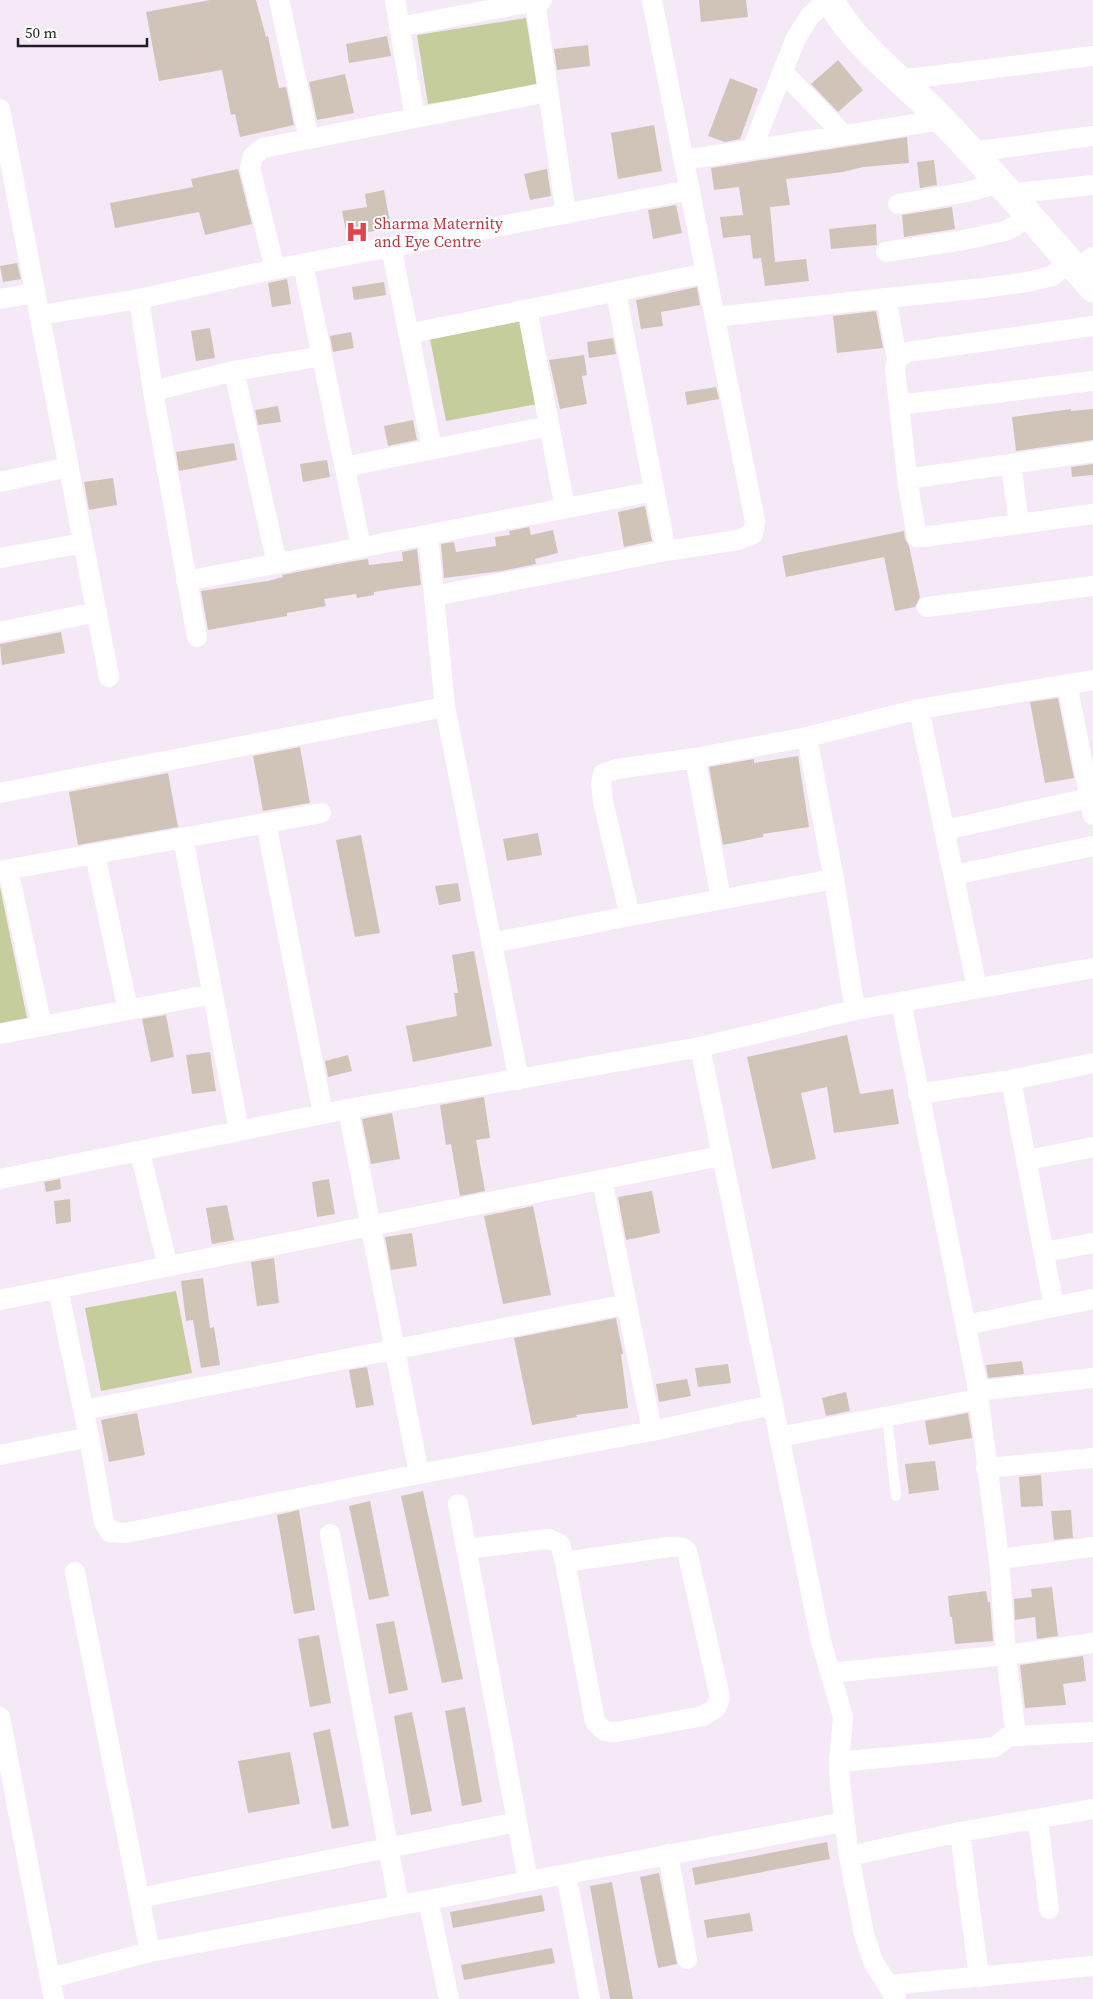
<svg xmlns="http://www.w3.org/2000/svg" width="1093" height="1999" font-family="'Source Serif 4',serif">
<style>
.green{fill:#c6cd9c}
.building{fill:#d0c4b8}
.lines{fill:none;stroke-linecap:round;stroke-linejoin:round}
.lane{stroke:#fff;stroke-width:10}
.street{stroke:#fff;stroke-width:20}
.secondary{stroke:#fff;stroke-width:28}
.labels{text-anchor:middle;stroke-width:4;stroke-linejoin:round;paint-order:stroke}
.health-label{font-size:16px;fill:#be3a42;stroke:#fff;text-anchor:start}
</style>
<rect width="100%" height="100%" fill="#f5e9f7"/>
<!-- green -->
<path class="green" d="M 526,18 L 537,87 L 428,104 L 417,35 Z
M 521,321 L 537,404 L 446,421 L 430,339 Z
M 0,887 L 27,1018 L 0,1023 Z
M 176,1291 L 192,1373 L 101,1391 L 85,1308 Z"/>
<!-- building -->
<path class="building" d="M 210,0 L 256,0 L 266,37 L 268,36 L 279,88 L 286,87 L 294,125 L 240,137 L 235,114 L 231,115 L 222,70 L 159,81 L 146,12 Z
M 699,0 L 746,0 L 748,17 L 701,22 Z
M 387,36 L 391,56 L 349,63 L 346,44 Z
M 588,45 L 590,66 L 557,70 L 554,49 Z
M 838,60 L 863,90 L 838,112 L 811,84 Z
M 345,74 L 354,113 L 317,120 L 309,82 Z
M 730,78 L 758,89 L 740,139 L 725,142 L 708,136 Z
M 654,125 L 662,171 L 618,179 L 611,133 Z
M 907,137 L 909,163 L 863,167 L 843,172 L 786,179 L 790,205 L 770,207 L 775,262 L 806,259 L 809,281 L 765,286 L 761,258 L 753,259 L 750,235 L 723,238 L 720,217 L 743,215 L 739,187 L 714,190 L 711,168 Z
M 934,160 L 937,185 L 920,188 L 917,162 Z
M 238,169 L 252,224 L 205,235 L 199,212 L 115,228 L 110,203 L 193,187 L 191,179 Z
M 547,169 L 551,196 L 530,200 L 524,174 Z
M 384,190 L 391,227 L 347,237 L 342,211 L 367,207 L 365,194 Z
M 676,205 L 682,233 L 653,239 L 648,210 Z
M 952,207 L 955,229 L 904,237 L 902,215 Z
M 876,224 L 877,245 L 831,249 L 829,229 Z
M 17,263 L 21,279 L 3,282 L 0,266 Z
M 287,279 L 291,304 L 272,307 L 268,283 Z
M 384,282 L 386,295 L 354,300 L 352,287 Z
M 697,287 L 700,305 L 661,312 L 663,326 L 641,329 L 636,300 Z
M 876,311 L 883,348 L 837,353 L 833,316 Z
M 210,328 L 215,358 L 196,361 L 191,331 Z
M 351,332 L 354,348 L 333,352 L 330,336 Z
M 613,338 L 616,354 L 589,358 L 587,342 Z
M 584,355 L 587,375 L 582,376 L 587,404 L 560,409 L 549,360 Z
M 716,387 L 719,399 L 687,405 L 685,392 Z
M 278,406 L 281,422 L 258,425 L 255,410 Z
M 1071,409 L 1071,411 L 1093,409 L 1093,440 L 1016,451 L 1012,417 Z
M 413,420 L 417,440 L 388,446 L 384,426 Z
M 234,443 L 237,460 L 179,471 L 176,452 Z
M 327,460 L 330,477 L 303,482 L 300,464 Z
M 1093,464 L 1093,475 L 1072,477 L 1071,467 Z
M 113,478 L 117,505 L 89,510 L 84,482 Z
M 645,506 L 652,541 L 624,547 L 618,512 Z
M 529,527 L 531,535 L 553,530 L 558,553 L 535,559 L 536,564 L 502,571 L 444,578 L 441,544 L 454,542 L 456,552 L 496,546 L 495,537 L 510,535 L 509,531 Z
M 904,531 L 905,539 L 909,546 L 920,597 L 915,607 L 895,611 L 884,557 L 786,577 L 782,556 Z
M 417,549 L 421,585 L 392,589 L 374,592 L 374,595 L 357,598 L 356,594 L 324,599 L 326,606 L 287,613 L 287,616 L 208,630 L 201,591 L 268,581 L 283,577 L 282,575 L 348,562 L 368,559 L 369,565 L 403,561 L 402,552 Z
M 61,632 L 65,653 L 2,665 L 0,644 Z
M 1058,698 L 1074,778 L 1045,783 L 1030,702 Z
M 300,747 L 310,803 L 263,811 L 253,756 Z
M 798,756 L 809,827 L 763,834 L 763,837 L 723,845 L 709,767 L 754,759 L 754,763 Z
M 168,773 L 178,827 L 78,845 L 69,792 Z
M 538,833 L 542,855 L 507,861 L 503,839 Z
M 361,835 L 380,933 L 355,937 L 336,840 Z
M 458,883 L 461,901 L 439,905 L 435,886 Z
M 474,951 L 492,1046 L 413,1062 L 406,1026 L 457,1016 L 454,993 L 458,993 L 452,955 Z
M 166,1015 L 174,1057 L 151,1062 L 142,1019 Z
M 847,1035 L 860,1094 L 893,1089 L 899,1124 L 834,1133 L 827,1087 L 801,1093 L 816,1159 L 772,1169 L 747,1057 Z
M 210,1052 L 216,1091 L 192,1094 L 186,1055 Z
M 348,1055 L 352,1071 L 328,1077 L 325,1061 Z
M 484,1097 L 490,1138 L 476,1140 L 485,1191 L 460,1196 L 451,1144 L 446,1145 L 440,1105 Z
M 392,1113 L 400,1159 L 371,1164 L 362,1119 Z
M 60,1179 L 61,1189 L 46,1192 L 44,1182 Z
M 329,1179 L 335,1214 L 317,1217 L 312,1182 Z
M 652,1191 L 660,1233 L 626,1240 L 618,1197 Z
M 70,1199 L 71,1222 L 56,1224 L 54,1201 Z
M 227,1205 L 234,1240 L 212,1244 L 206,1208 Z
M 533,1206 L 551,1295 L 503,1304 L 484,1216 Z
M 412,1233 L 417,1266 L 391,1270 L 385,1237 Z
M 274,1258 L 279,1303 L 257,1306 L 251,1262 Z
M 203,1278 L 210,1328 L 214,1327 L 220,1365 L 201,1368 L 193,1320 L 186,1321 L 181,1281 Z
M 616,1318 L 623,1354 L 621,1354 L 628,1408 L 576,1415 L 577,1417 L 532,1425 L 514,1338 Z
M 1022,1361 L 1024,1374 L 988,1378 L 986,1365 Z
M 728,1364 L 731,1383 L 698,1387 L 695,1368 Z
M 367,1367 L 374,1405 L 356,1408 L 349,1370 Z
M 687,1379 L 691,1396 L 659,1402 L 656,1384 Z
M 846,1392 L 850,1411 L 826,1416 L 822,1398 Z
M 137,1413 L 145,1455 L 109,1462 L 101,1420 Z
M 968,1413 L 972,1438 L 929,1445 L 925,1421 Z
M 935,1461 L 939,1490 L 909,1494 L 905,1464 Z
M 1041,1475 L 1043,1506 L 1021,1507 L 1019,1477 Z
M 423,1491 L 463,1679 L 442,1683 L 401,1496 Z
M 370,1501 L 389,1596 L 369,1600 L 349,1506 Z
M 299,1510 L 315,1610 L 294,1614 L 277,1515 Z
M 1071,1510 L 1073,1538 L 1054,1540 L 1051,1511 Z
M 1052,1587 L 1058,1636 L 1037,1639 L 1035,1617 L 1015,1620 L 1014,1599 L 1032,1597 L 1031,1589 Z
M 986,1591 L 988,1602 L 990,1602 L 993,1641 L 955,1644 L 952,1617 L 950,1617 L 948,1596 Z
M 394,1621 L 408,1690 L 389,1694 L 376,1624 Z
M 319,1635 L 331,1703 L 310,1707 L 298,1639 Z
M 1083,1656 L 1086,1681 L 1063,1684 L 1066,1705 L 1025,1708 L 1020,1665 Z
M 465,1707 L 482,1802 L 462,1806 L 445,1711 Z
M 412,1712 L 432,1811 L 411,1815 L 394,1716 Z
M 330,1729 L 349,1826 L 332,1829 L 313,1733 Z
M 290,1752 L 300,1804 L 248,1813 L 238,1761 Z
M 827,1842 L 830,1859 L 695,1885 L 692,1868 Z
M 659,1873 L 677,1964 L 658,1968 L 640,1877 Z
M 612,1882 L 633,1999 L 610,1999 L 590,1886 Z
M 542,1895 L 545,1911 L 453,1928 L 450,1912 Z
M 750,1913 L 753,1931 L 707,1938 L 704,1920 Z
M 552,1948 L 555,1963 L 464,1980 L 461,1965 Z"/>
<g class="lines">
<!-- lane -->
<path class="lane" d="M 887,1416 L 896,1496"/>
<!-- street -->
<path class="street" d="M 279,0 L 309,139
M 395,0 L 415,118
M 535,1 L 566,214
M 399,27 L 542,0
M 783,72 L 844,135
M 899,80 L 1093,56
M 0,109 L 109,677
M 752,149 L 796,38 L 810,16 L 828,0
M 971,152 L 1093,136
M 684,160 L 942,120
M 1008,194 L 1093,185
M 898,204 L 967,192 L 999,183
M 391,247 L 432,449
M 886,252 L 964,240 L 1005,231 L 1015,226 L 1029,216
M 303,264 L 361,547
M 275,269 L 250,168 L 253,156 L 263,148 L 547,92
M 1076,269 L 1093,257
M 616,292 L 666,551
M 0,299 L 35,293
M 139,299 L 153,391 L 197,637
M 527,309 L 565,508
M 40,315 L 139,299 L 275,269 L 690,190
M 715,317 L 886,298
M 1093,326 L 908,352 L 897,358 L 895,369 L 908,485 L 917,537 L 923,537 L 1093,514
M 408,334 L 706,273
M 897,358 L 886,298 L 984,288 L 1027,282 L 1052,276 L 1070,262
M 234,371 L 277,564
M 153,391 L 234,371 L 322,356
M 899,405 L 1093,381
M 1011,464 L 1019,523
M 344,467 L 549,426
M 907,479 L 1093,452
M 0,482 L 69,467
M 428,535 L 445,707 L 519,1080
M 0,558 L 83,543
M 186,581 L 655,491
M 434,596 L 666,551 L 738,540 L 753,534 L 755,521 L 652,0
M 927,607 L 1093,586
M 0,632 L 97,612
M 1067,684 L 1093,815
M 919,709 L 977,988
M 807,737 L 834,879 L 855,1010
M 695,758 L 721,899
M 0,793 L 445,707
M 266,823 L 323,1114
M 945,830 L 1089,798
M 183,838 L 239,1131
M 95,854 L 128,1010
M 8,869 L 42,1026
M 0,871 L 321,813
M 954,875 L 1093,846
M 630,916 L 603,802 L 601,784 L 603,774 L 617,769 L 695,758 L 807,737 L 919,709 L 1093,680
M 491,943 L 630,916 L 834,879
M 901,1002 L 976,1378 L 999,1559 L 1006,1655 L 1016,1736
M 0,1034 L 213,994
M 700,1047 L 821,1641 L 843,1717 L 839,1762 L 840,1785 L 849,1856 L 864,1934 L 873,1961 L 896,1999
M 1011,1080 L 1054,1307
M 918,1094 L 1011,1080 L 1093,1063
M 348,1109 L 419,1474
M 140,1152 L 168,1267
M 1028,1160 L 1093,1147
M 0,1179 L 348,1109 L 700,1047 L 855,1010 L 1093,968
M 602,1180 L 652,1431
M 1044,1252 L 1093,1243
M 58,1289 L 89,1437 L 104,1522 L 110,1532 L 126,1533 L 419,1474 L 652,1431 L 772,1405
M 0,1300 L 720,1156
M 966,1325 L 1093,1299
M 977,1391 L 1093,1378
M 84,1410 L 627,1304
M 779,1437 L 978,1399
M 0,1455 L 89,1437
M 986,1468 L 1093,1458
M 458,1504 L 528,1881
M 330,1534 L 399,1905
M 466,1549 L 539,1540 L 549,1539 L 560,1544 L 565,1562 L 595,1721 C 601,1730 606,1733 617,1732 L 703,1716 L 716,1708 L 720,1697 L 687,1551 L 681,1547 L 669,1547 L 565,1562
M 999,1559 L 1093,1547
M 75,1572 L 150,1952
M 830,1673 L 1006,1655 L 1093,1643
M 0,1717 L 54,1999
M 839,1762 L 995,1747 L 1009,1736 L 1016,1736 L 1093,1732
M 1038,1820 L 1049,1909
M 960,1832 L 979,1977
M 668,1854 L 687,1959
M 849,1856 L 960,1832 L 1093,1809
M 566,1874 L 590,1999
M 139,1898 L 517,1822
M 428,1900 L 449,1999
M 50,1978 L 150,1952 L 844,1822
M 889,1985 L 1093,1966"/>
<!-- secondary -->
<path class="secondary" d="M 830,0 C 855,47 907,83 943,121 C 995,175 1043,232 1093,288"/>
</g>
<!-- icons -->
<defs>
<symbol id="hospital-bare" viewBox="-9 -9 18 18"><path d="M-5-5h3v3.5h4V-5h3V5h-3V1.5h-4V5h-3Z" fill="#e0444e" stroke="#fff" stroke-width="2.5" paint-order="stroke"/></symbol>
</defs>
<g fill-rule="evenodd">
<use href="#hospital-bare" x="341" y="216" width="32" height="32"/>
</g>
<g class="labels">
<!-- health labels -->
<g class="health-label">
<text x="374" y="229">Sharma Maternity<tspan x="374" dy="18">and Eye Centre</tspan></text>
</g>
</g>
<!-- scale -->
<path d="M18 38v8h129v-8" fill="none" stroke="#211d22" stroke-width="2.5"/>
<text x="25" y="38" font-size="15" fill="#211d22" stroke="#ffffff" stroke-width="4" paint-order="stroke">50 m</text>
</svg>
